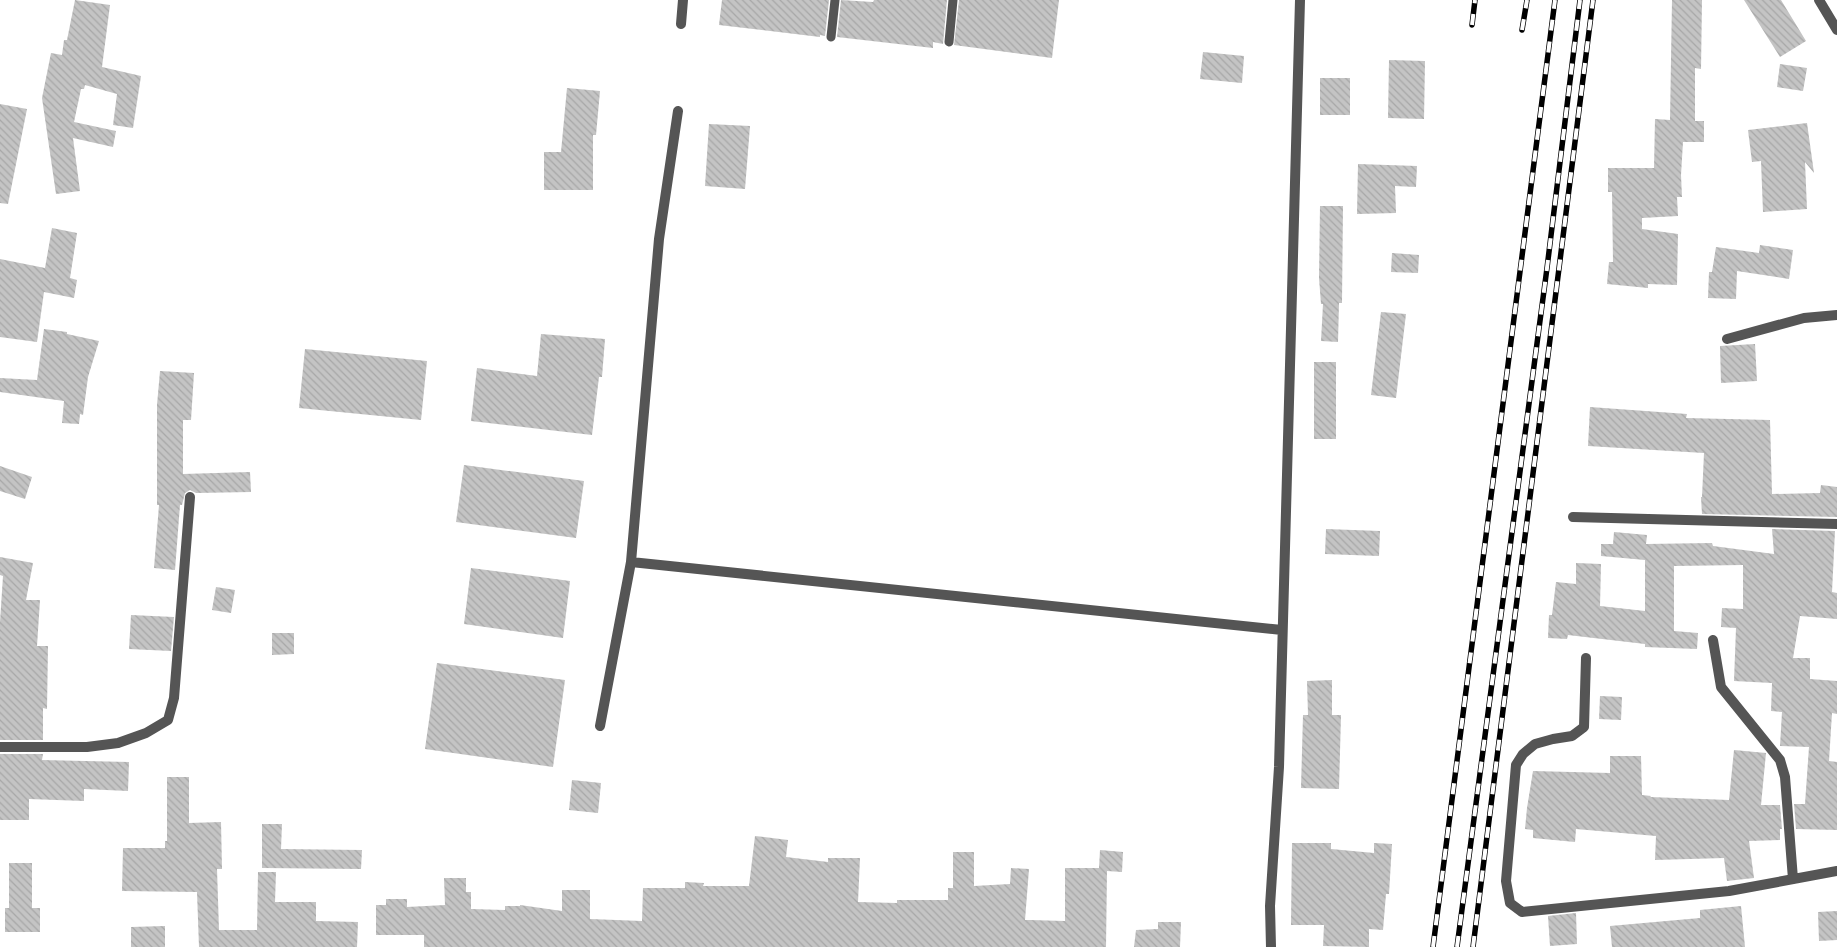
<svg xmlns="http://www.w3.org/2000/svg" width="1837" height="947" font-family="'Sofia Sans Condensed',sans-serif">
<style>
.building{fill:url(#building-back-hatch)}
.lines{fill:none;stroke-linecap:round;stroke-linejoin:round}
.service{stroke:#555;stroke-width:9}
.minor{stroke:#555;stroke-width:10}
.rail-casing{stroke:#000;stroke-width:5.5}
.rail{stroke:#fff;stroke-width:4;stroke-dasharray:11;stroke-linecap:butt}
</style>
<defs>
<pattern id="building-back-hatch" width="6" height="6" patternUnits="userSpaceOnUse" patternTransform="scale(1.25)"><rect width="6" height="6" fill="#c4c4c4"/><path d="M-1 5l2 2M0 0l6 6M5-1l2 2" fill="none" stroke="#a7a7a7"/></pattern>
</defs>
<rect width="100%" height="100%" fill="#fff"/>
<!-- building -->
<path class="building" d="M 75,0 L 110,5 L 102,67 L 141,76 L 133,128 L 113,125 L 117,94 L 85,85 L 84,89 L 81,89 L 74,122 L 116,131 L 113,147 L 73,138 L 80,191 L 56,194 L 42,98 L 51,53 L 62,55 L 64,40 L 67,40 Z
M 722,0 L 829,0 L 825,36 L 820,35 L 820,37 L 719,25 Z
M 841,0 L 873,2 L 874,0 L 947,0 L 943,44 L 933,42 L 933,48 L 837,37 Z
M 959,0 L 1059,0 L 1052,58 L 954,45 Z
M 1672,0 L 1702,0 L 1701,69 L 1695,68 L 1695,121 L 1704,121 L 1704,142 L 1683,142 L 1681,175 L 1682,197 L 1677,197 L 1678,216 L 1642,218 L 1642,229 L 1678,234 L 1677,285 L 1648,284 L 1648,288 L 1607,284 L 1609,262 L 1613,262 L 1612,192 L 1608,192 L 1608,168 L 1654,168 L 1655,119 L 1670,120 Z
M 1744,0 L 1781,0 L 1806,41 L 1780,57 Z
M 1203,52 L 1244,56 L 1242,83 L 1200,79 Z
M 1389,60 L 1425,61 L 1424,119 L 1388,118 Z
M 1780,64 L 1807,68 L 1803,91 L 1777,87 Z
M 1320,78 L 1350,78 L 1350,115 L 1320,115 Z
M 567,88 L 600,91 L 596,135 L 593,135 L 593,190 L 544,190 L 544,152 L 561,152 Z
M 0,104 L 27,109 L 8,204 L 0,203 Z
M 1807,123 L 1814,173 L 1805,162 L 1807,209 L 1763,212 L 1761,161 L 1752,162 L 1748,130 Z
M 709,124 L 750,126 L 745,189 L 705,186 Z
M 1358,164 L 1417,166 L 1416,187 L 1395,186 L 1396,213 L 1357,214 Z
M 1320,206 L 1343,206 L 1342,303 L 1339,303 L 1338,342 L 1321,341 L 1323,304 L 1321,304 L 1319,278 Z
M 52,228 L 77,233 L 70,278 L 77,280 L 74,298 L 44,292 L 37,342 L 0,337 L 0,259 L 45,268 Z
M 1760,245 L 1793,250 L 1789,279 L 1737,271 L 1736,299 L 1708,298 L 1709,272 L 1712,272 L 1716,247 L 1759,253 Z
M 1392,253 L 1419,255 L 1418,273 L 1391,272 Z
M 1381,312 L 1406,314 L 1396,398 L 1371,395 Z
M 44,329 L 67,332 L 67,334 L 99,341 L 88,377 L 83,415 L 80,414 L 79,424 L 62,423 L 64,401 L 0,392 L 0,378 L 37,380 Z
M 541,334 L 605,339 L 602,377 L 599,377 L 592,435 L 471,421 L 477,368 L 537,376 Z
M 1755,344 L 1757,381 L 1721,383 L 1720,346 Z
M 305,349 L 427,361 L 421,420 L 299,408 Z
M 1314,362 L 1336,362 L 1336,439 L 1314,439 Z
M 160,371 L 194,373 L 191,420 L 183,420 L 183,474 L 250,472 L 251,492 L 196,493 L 190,490 L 185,493 L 182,505 L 180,505 L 175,570 L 154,568 L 159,505 L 157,505 L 157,405 Z
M 1590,407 L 1687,414 L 1686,418 L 1770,420 L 1772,494 L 1820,493 L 1821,485 L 1837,487 L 1837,517 L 1702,514 L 1701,497 L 1702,497 L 1704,453 L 1588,446 Z
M 464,465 L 584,481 L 576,538 L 456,522 Z
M 0,466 L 32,477 L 25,499 L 0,491 Z
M 1326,529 L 1380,531 L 1379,556 L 1325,554 Z
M 1772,529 L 1835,531 L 1832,592 L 1837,593 L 1837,619 L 1800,616 L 1793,658 L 1810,658 L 1810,679 L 1837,681 L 1837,714 L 1832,713 L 1829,761 L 1837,762 L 1837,830 L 1796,829 L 1794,804 L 1805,804 L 1809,747 L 1780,746 L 1782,712 L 1771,711 L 1772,683 L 1734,681 L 1736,628 L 1721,627 L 1722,608 L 1743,609 L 1743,565 L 1674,566 L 1674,631 L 1698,633 L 1697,649 L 1645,647 L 1645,644 L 1568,635 L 1567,639 L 1548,638 L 1549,615 L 1552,615 L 1556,582 L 1576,584 L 1576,563 L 1601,564 L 1600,606 L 1645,611 L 1645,560 L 1601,556 L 1601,544 L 1613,544 L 1614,532 L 1647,535 L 1646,544 L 1712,543 L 1713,546 L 1774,554 Z
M 0,557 L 33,563 L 26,600 L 40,600 L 37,646 L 48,646 L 47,709 L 43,708 L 43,740 L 0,740 L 0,622 L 3,576 L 0,575 Z
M 471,568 L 570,581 L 563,638 L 464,624 Z
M 216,587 L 235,590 L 231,613 L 212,610 Z
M 131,615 L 174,617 L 171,651 L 129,649 Z
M 272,633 L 294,633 L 294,654 L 272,655 Z
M 437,663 L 565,680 L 553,767 L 425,749 Z
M 1332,680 L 1332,715 L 1341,715 L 1339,789 L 1301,788 L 1303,715 L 1308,715 L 1307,681 Z
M 1600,696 L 1622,697 L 1621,720 L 1599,719 Z
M 1734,750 L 1766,753 L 1761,805 L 1780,805 L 1782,829 L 1780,829 L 1780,840 L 1749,841 L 1754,878 L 1727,881 L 1724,858 L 1655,860 L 1656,836 L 1576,829 L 1575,842 L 1533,838 L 1533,830 L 1525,829 L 1527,808 L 1533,771 L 1610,773 L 1610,756 L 1641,756 L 1642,795 L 1651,796 L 1650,797 L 1729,800 Z
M 0,754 L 43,754 L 42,760 L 129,762 L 128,791 L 84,789 L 84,801 L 29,799 L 29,820 L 0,820 Z
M 167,777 L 189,777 L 189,823 L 221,822 L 222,869 L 217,869 L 219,930 L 257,930 L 258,872 L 276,872 L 275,902 L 316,902 L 316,921 L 358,922 L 357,947 L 199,947 L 197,892 L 122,891 L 123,848 L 165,848 L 165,841 L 167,841 Z
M 572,780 L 601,783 L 598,813 L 569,810 Z
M 262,824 L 282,824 L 281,849 L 362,850 L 361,869 L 262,868 Z
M 755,836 L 788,840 L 786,857 L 828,862 L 828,858 L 860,858 L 858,902 L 897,903 L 897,900 L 948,900 L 948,888 L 953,888 L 953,852 L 974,852 L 974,886 L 1010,884 L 1011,868 L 1029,869 L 1025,920 L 1030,920 L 1065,921 L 1065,868 L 1099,868 L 1100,850 L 1123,852 L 1122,872 L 1107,871 L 1106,947 L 424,947 L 424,935 L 376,935 L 376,905 L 386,905 L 386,899 L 407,899 L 407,907 L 445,905 L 444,878 L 466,878 L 466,892 L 471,892 L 471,909 L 505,910 L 505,906 L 520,906 L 520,905 L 562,911 L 562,890 L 590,890 L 590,919 L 642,921 L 643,888 L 685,888 L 685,882 L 704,883 L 703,886 L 749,886 Z
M 1292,843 L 1331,843 L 1331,849 L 1374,853 L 1374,843 L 1392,844 L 1389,894 L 1386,894 L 1383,930 L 1369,929 L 1369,947 L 1323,946 L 1324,925 L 1291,925 Z
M 9,863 L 32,863 L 32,908 L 40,908 L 40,932 L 5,932 L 5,908 L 9,908 Z
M 1741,906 L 1745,947 L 1612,947 L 1610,926 L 1700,918 L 1700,910 Z
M 1837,911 L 1837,940 L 1819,941 L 1818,912 Z
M 1576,913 L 1577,944 L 1550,946 L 1548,916 Z
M 1158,922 L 1181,922 L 1180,947 L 1134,947 L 1136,930 L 1158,929 Z
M 165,926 L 165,947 L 131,947 L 131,927 Z"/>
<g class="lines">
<!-- service -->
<path class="service" d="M 831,37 L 835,0
M 949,42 L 953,0"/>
<!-- minor -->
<path class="minor" d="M 1819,0 L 1837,30
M 681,24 L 683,0
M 1727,339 L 1804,318 L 1837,315
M 1573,517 L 1837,524
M 631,562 L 1282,630
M 1713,640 L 1721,687 L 1780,760 L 1785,777 L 1793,879
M 1586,658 L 1584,727 L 1572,736 L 1553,739 L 1535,744 L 1523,754 L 1516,765 L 1506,881 L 1510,903 L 1522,912 L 1729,891 L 1837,871
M 600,726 L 631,562 L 659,239 L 678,111
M 0,747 L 87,747 L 118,743 L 146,733 L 168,720 L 174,698 L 190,497
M 1271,947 L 1270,906 L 1279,767 L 1300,0"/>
<defs>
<path id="rail" d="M 1472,25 L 1475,0
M 1522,30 L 1527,0
M 1433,947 L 1555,0
M 1457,947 L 1547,268 L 1580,0
M 1473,947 L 1593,0"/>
</defs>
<!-- rail casing -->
<use href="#rail" class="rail-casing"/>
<!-- rail -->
<use href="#rail" class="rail"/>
</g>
</svg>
